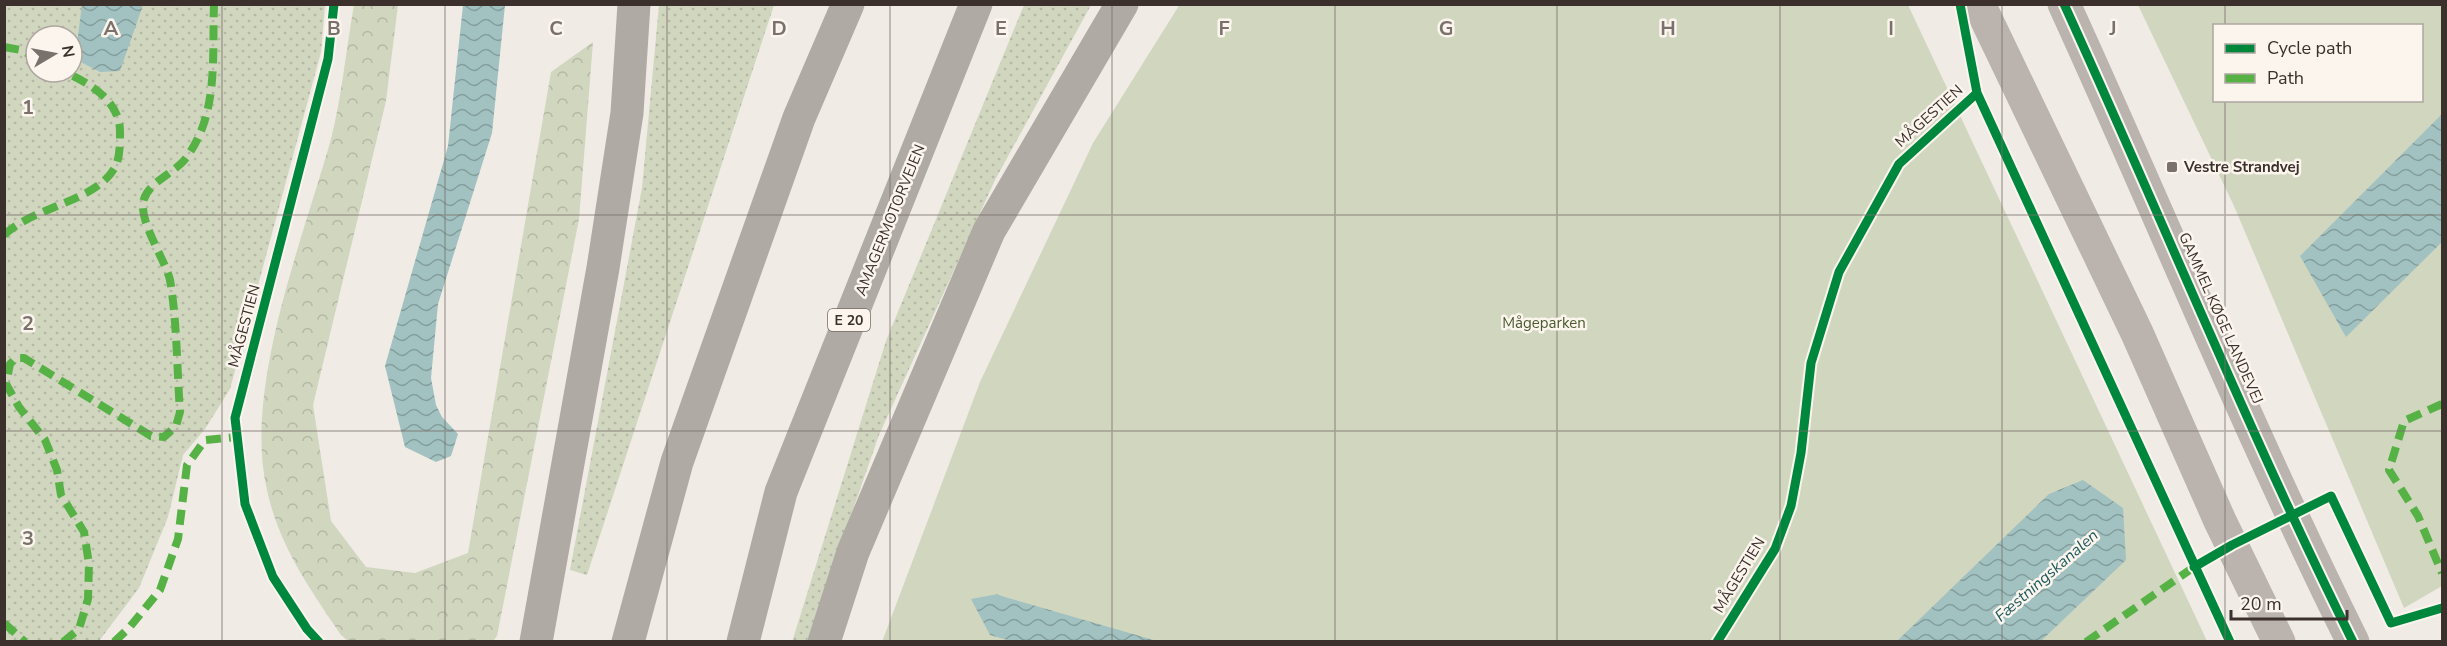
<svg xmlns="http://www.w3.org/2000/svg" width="2447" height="646" font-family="'Nunito Sans',sans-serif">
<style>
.grass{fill:url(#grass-dots);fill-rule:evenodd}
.forest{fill:url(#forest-crowns)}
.green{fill:#d1d6bf;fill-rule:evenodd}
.water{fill:url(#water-waves)}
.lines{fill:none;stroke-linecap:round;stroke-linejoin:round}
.secondary{stroke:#bab3ae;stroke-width:33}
.motorway{stroke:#afaaa4;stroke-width:33}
.quiet{stroke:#57b246;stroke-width:8;stroke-dasharray:15 8;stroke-linecap:butt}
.cycleway-casing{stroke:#fbf5ee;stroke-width:13}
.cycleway{stroke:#00873e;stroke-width:9}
.grid{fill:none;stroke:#7a716c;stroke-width:1.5;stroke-opacity:0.55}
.poi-dot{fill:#7a716c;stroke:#fbf5ee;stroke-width:2}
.labels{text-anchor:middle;stroke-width:5;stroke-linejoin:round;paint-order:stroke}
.shield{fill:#fbf5ee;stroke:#756b66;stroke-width:1.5}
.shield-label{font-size:14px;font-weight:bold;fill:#3b302b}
.street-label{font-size:15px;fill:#3b302b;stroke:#fbf5ee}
.poi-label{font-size:15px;font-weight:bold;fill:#3b302b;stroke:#fbf5ee;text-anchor:start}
.park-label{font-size:15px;fill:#4a5a2e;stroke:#fbf5ee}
.water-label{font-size:16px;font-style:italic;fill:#1f5a5e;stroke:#fbf5ee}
.grid-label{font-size:20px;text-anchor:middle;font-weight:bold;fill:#7a716c;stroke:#fbf5ee;stroke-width:5;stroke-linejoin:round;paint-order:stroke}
</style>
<defs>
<pattern id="grass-dots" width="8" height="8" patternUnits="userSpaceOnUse" patternTransform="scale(1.5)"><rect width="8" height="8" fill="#d1d6bf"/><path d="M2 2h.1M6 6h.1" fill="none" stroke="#b4b8a4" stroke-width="1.8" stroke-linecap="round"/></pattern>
<pattern id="forest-crowns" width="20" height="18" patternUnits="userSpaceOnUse" patternTransform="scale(1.5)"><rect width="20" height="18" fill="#d1d6bf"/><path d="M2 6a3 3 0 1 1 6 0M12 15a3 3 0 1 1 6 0" fill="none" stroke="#b4b8a4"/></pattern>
<pattern id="water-waves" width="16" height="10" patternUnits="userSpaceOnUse" patternTransform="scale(1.5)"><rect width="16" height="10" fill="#a1c2c1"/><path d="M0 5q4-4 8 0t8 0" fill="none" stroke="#849e9d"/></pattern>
</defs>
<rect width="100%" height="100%" fill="#f0ebe5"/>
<!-- grass -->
<path class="grass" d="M 4,5 L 325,5 L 321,52 L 230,389 L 205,429 L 183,455 L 168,517 L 139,588 L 99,641 L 5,641 ZM 36,36 L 72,36 L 72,72 L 36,72 Z
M 659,5 L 774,5 L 587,575 L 570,570 L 642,188 Z
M 1024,5 L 1091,5 L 995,180 L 879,435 L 807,641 L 792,642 L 886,341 Z"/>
<!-- forest -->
<path class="forest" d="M 354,5 L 398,5 L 386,101 L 313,405 L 331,521 L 366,567 L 415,573 L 468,553 L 551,72 L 593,42 L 579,219 L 497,636 L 493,641 L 348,641 L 341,635 C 310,589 279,546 267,490 C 243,389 303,239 331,139 C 342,96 346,49 354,5 Z"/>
<!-- green -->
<path class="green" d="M 1180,4 L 1908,5 L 2207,641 L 882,642 L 980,382 L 1093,143 Z
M 2138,5 L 2442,5 L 2442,586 L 2404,608 L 2234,206 ZM 2214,26 L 2422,26 L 2422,100 L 2214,100 Z"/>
<!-- water -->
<path class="water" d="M 82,5 L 143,5 L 120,71 L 100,72 L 75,59 Z
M 463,5 L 505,5 L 492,133 L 438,304 L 431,378 L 436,405 L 442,417 L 458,434 L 451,456 L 436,462 L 405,447 L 385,366 L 448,146 Z
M 2442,114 L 2442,242 L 2346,337 L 2300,256 Z
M 2083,480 L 2123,508 L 2126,560 L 2041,641 L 1897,641 L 2049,494 Z
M 998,594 L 998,595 L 1157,641 L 1011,641 L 990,635 L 971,599 Z"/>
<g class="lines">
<!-- secondary -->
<path class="secondary" d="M 1979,4 L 2137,333 L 2220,521 L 2279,642
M 2064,4 C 2161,216 2249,433 2353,642"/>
<!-- motorway -->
<path class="motorway" d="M 536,642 L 603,268 L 627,113 L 634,4
M 628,642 L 677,462 L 799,118 L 848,4
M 743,642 L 781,492 L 976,4
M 824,642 L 853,552 L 989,231 L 1122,4"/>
<!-- quiet -->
<path class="quiet" d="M 4,47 L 21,50 L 36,58
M 4,235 C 35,206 94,202 114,169 C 120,160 120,144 120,133 C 121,102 91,84 65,72
M 2442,404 L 2404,421 L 2389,470 L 2418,516 L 2442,573
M 4,623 L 25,642
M 63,642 L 79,629 L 88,599 L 89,564 L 84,532 L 61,495 L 57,470 L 45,440 L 19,407 L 6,384 L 10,364 L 16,358 L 24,358 L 151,436 L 164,437 L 176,426 L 180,412 C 177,371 177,320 170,280 C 165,259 137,219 144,199 C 149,182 176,172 186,158 C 219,114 212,57 214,4
M 114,642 L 129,628 L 160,590 L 178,539 L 187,465 L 205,440 L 237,437
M 2086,642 L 2194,567"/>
<defs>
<path id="cycleway" d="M 1960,4 L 1977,93 L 2230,642
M 2064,4 C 2161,216 2249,433 2353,642
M 2194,567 L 2232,545 L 2331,496 L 2391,623 L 2442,608
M 319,642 L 307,629 L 273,577 L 245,504 L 235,418 L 328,59 L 334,4
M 1717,642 L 1775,549 L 1791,506 L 1801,453 L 1811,363 L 1839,272 L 1899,164 L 1977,93"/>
</defs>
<!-- cycleway casing -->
<use href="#cycleway" class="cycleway-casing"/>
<!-- cycleway -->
<use href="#cycleway" class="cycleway"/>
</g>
<!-- grid -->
<path class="grid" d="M 222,4 L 222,642M 445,4 L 445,642M 667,4 L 667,642M 890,4 L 890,642M 1112,4 L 1112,642M 1335,4 L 1335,642M 1557,4 L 1557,642M 1780,4 L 1780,642M 2002,4 L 2002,642M 2225,4 L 2225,26M 2225,100 L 2225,642M 4,215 L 2442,215M 4,431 L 2442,431"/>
<!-- markers -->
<rect class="poi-dot" x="2166" y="161" width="12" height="12" rx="3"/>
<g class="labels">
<!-- shield labels -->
<rect class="shield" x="828" y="309" width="42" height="22" rx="4.5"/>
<g class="shield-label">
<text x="849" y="325">E 20</text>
</g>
<!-- street labels -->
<g class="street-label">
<text transform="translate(1929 116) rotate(-42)" y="5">MÅGESTIEN</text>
<text transform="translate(890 220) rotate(-68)" y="5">AMAGERMOTORVEJEN</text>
<text transform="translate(2221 318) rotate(66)" y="5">GAMMEL KØGE LANDEVEJ</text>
<text transform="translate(244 326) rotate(-75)" y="5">MÅGESTIEN</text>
<text transform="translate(1739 575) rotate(-59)" y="5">MÅGESTIEN</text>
</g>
<!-- poi labels -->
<g class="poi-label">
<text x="2184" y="172">Vestre Strandvej</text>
</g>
<!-- park labels -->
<g class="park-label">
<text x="1544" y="328">Mågeparken</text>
</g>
<!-- water labels -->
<g class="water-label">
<text transform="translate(2046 575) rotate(-41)" y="6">Fæstningskanalen</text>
</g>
</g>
<g class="grid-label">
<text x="111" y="35">A</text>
<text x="334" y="35">B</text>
<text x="556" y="35">C</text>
<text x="779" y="35">D</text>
<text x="1001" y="35">E</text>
<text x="1224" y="35">F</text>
<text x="1446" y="35">G</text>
<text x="1668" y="35">H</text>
<text x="1891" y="35">I</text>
<text x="2113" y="35">J</text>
<text x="28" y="114">1</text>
<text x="28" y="330">2</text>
<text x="28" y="545">3</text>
</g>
<!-- border -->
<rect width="2447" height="646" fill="none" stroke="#3b302b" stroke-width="12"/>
<!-- legend -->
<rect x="2213" y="24" width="210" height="78" fill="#fbf5ee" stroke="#aea6a0" stroke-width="1.5"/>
<rect x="2225" y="44" width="30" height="9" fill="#00873e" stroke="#aea6a0" stroke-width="1.5"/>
<text x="2267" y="54" font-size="18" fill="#3b302b">Cycle path</text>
<rect x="2225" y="74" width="30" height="9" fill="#57b246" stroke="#aea6a0" stroke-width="1.5"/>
<text x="2267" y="84" font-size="18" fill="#3b302b">Path</text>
<!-- north arrow -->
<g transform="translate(54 54) rotate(80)"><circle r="28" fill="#fbf5ee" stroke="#aea6a0" stroke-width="1.5"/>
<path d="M0-4.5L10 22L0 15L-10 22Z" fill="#7a716c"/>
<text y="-9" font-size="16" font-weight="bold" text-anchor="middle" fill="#3b302b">N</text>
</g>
<!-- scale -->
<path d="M2231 610v9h116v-9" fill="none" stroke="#3b302b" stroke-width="3"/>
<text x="2240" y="610" font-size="18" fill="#3b302b" stroke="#fbf5ee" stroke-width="4.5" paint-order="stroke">20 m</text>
</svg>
